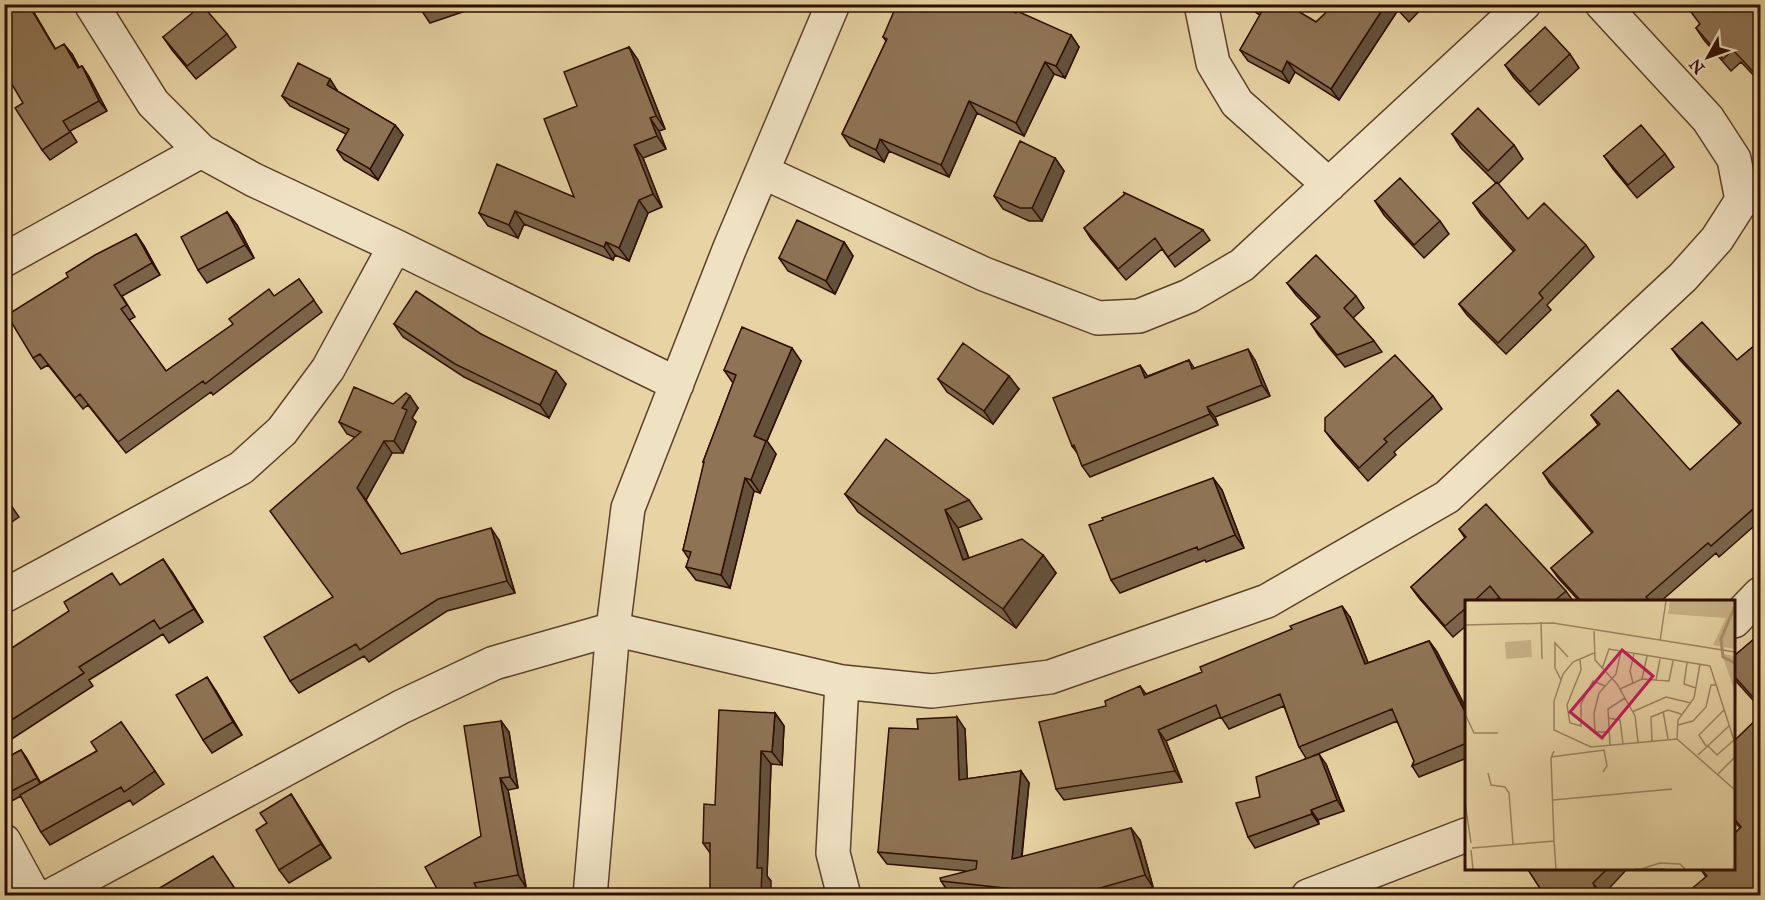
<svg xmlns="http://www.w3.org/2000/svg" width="1765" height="900" font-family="'IM FELL Great Primer',serif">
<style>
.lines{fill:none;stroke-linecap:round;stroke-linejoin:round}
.street-casing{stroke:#5c3f29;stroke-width:36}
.street{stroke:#efe2c3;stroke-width:33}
.wall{fill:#7a6449;stroke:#2e0e00;stroke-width:1.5}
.shaded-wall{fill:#63513c;stroke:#2e0e00;stroke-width:1.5}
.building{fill:#8e7455;stroke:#2e0e00;stroke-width:1.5}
.inset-river{fill:none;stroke:#a8906c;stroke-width:3}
.inset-road{fill:none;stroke:#9d8462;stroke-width:1.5}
.view{fill:#c2185b;fill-opacity:0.15;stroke:#c2185b;stroke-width:3}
.inset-edge{fill:none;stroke:#2e0e00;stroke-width:3}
</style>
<rect width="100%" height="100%" fill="#e7d3a3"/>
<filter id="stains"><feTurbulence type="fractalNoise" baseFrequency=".00333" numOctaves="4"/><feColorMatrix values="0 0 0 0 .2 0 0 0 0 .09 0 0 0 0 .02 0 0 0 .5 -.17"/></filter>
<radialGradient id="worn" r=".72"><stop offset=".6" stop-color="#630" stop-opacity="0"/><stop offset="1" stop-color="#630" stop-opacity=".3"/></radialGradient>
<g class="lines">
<defs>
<path id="street" d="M 91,4 L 153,103 L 201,151 L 254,180 L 395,246 L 677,384
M 1201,4 L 1213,63 L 1237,103 L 1329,185
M 763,172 L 984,274 L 1098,318 L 1139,316 L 1189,296 L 1242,265 L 1524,4
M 4,260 L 201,151
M 4,596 L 241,468 L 282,431 L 328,369 L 395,246
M 1734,621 L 1760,594
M 842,682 L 833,853 L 844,896
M 4,841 L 34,896
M 50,896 L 401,707 L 494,663 L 613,629 L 842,682 L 932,691 L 1050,677 L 1267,601 L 1447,497 L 1683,277 L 1717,239 L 1742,200 L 1734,159 L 1708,119 L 1602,4
M 590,896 L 613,629 L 628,508 L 729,250 L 833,4
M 1308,896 L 1466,835"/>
</defs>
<!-- street casing -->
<use href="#street" class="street-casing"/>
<!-- street -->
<use href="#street" class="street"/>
</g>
<!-- wall -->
<path class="wall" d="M 4,4 L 29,4 L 55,49 L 72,54 L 79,67 L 82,66 L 89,77 L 107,111 L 70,131 L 77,142 L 50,160 L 42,150 Z
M 417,4 L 486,4 L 430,23 Z
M 1243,4 L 1286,4 L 1316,22 L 1335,4 L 1426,4 L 1409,22 L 1398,10 L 1339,100 L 1295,72 L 1289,83 L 1248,61 L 1240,50 L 1260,15 Z
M 1761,13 L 1761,83 L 1741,62 L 1731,71 L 1704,40 L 1696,28 L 1700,24 Z
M 227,34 L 236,47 L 196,79 L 172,50 L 163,37 Z
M 1071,35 L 1079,47 L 1065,78 L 1054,74 L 1024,136 L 977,113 L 949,177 L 889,151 L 884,162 L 850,146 L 842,134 L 886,41 L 883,37 Z
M 629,47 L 638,60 L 665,129 L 659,131 L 666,149 L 643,158 L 662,207 L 648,213 L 629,261 L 615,255 L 613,260 L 524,224 L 518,238 L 488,226 L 479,213 L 574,197 Z
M 1570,54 L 1579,68 L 1539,105 L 1514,78 L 1505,65 Z
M 337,90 L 337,91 L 395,125 L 403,135 L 378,180 L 344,160 L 337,150 L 346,134 L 290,106 L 282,96 Z
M 1452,134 L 1514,145 L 1523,159 L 1498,184 L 1528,219 L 1586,245 L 1594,257 L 1547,305 L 1551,310 L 1506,354 L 1467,315 L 1459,304 L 1514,252 L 1481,215 L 1473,203 L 1496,183 L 1461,148 Z
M 1665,154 L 1674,167 L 1637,198 L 1613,169 L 1604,156 Z
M 1055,158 L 1064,171 L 1042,221 L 1029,221 L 1003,209 L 994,196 Z
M 1125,194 L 1203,230 L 1210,240 L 1175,267 L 1162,249 L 1126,280 L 1091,239 L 1084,228 Z
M 1375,201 L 1440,221 L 1449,234 L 1424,258 L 1384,215 Z
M 227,212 L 237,225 L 254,258 L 207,283 L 198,270 Z
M 136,234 L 144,246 L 160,275 L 122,296 L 135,317 L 129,320 L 166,371 L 299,279 L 322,312 L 213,395 L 211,392 L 126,453 L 88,405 L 83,409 L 48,365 L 41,369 L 33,358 L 68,277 Z
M 844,242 L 853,256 L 835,294 L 788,271 L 779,258 Z
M 1287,283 L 1356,296 L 1364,308 L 1353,318 L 1374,341 L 1382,352 L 1345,367 L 1319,336 L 1311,324 L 1318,318 L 1296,295 Z
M 394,324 L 481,334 L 566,384 L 549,418 L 464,377 L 403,337 Z
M 1761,340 L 1761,520 L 1719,557 L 1716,553 L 1660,602 L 1580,602 L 1559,579 L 1551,568 L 1592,533 L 1550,484 L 1543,473 L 1598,425 L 1591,415 L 1690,470 L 1740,425 L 1680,360 L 1672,349 L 1737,360 Z
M 1189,360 L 1194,368 L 1255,360 L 1270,396 L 1215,417 L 1218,425 L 1090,477 L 1082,466 L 1078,454 L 1072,446 L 1148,376 Z
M 801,361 L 767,441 L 776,454 L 760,493 L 754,491 L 730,588 L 696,580 L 686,567 L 689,559 L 683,550 L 704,464 L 703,462 L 733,383 L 724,370 Z
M 938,379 L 1019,389 L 993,424 L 947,392 Z
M 1433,396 L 1442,409 L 1394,452 L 1396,455 L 1368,481 L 1335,444 L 1325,431 Z
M 393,404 L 418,408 L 412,418 L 416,422 L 403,453 L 392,453 L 366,500 L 401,554 L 499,540 L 515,593 L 447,611 L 369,662 L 364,656 L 299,693 L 290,681 L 333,597 L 354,437 L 347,434 L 339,422 Z
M 1213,478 L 1222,490 L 1244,548 L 1206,562 L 1205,560 L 1120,593 L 1111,580 Z
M 845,494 L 969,500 L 982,519 L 958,528 L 969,558 L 1043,555 L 1056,573 L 1016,628 L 858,512 Z
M 4,495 L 19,517 L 4,527 Z
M 1459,529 L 1566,591 L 1574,602 L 1502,602 L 1498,598 L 1494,602 L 1467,602 L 1467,625 L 1453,637 L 1419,598 L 1411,587 L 1465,538 Z
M 172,572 L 203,622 L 169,643 L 163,634 L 89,680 L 93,686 L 4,744 L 4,653 L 120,585 Z
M 1350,617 L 1368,663 L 1429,641 L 1437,652 L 1467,710 L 1467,758 L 1419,777 L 1412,766 L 1414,761 L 1397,721 L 1313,756 L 1326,764 L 1344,811 L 1318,820 L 1319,824 L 1255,848 L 1248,837 L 1260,797 L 1306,758 L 1299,747 L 1284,706 L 1229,729 L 1221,717 L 1166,741 L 1182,782 L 1064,800 L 1056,789 L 1106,706 L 1140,686 L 1146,694 Z
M 1761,633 L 1761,709 L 1734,679 L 1734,656 Z
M 216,691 L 242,735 L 212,753 L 203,740 Z
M 775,713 L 784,726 L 782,765 L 771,764 L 767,876 L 771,881 L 710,853 L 703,843 L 715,805 Z
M 1761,715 L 1761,896 L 1685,896 L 1706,877 L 1700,868 L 1740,828 L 1734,820 L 1734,741 Z
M 501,721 L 509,732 L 518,788 L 508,790 L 526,887 L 482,895 L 441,896 L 481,836 Z
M 121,722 L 164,784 L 133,805 L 130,800 L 50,845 L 41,832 L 21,796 L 4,805 L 4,759 L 21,750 L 40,783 L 97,751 Z
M 918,729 L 965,729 L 967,779 L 1021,771 L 1029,783 L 1022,857 L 1140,840 L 1153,887 L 1123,896 L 975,896 L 949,893 L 941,881 L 966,871 L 887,864 L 878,852 Z
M 291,794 L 331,858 L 289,883 L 279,870 L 267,823 Z
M 1527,868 L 1628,868 L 1602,896 L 1545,896 Z"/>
<!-- shaded-wall -->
<path class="shaded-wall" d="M 28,4 L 29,4 L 62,60 L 55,49 Z
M 1256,4 L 1271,4 L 1264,17 Z
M 1386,4 L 1394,4 L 1398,10 L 1339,100 L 1331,89 Z
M 1071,35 L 1079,47 L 1065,78 L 1056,66 Z
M 64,44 L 72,54 L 85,78 L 78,68 Z
M 629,47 L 638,60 L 665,129 L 656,116 Z
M 1287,61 L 1295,72 L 1289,83 L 1282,72 Z
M 1045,62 L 1054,74 L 1024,136 L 1016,123 Z
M 82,66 L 89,77 L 107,111 L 99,101 Z
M 330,79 L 337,90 L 334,96 L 327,85 Z
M 969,101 L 977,113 L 949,177 L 941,165 Z
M 650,118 L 659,131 L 666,149 L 657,136 Z
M 395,125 L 403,135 L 378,180 L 370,169 Z
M 880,139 L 889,151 L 884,162 L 876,150 Z
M 634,145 L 643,158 L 662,207 L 653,194 Z
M 1055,158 L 1064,171 L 1042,221 L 1032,208 Z
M 639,200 L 648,213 L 629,261 L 619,248 Z
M 515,211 L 524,224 L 518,238 L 509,225 Z
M 227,212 L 237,225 L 254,258 L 245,245 Z
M 136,234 L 144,246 L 160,275 L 152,263 Z
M 606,242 L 615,255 L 613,260 L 604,247 Z
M 844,242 L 853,256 L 835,294 L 826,281 Z
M 792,348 L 801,361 L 767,441 L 776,454 L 760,493 L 751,480 L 754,436 Z
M 1248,349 L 1255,360 L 1270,396 L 1262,385 Z
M 1140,365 L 1147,375 L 1152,388 L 1145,378 Z
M 556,371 L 566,384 L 549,418 L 540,405 Z
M 1009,376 L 1019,389 L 993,424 L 984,411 Z
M 410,396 L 418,408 L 412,418 L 416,422 L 403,453 L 394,441 L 402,408 Z
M 1207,407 L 1215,417 L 1218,425 L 1210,414 Z
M 384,441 L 392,453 L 366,500 L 357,488 Z
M 745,478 L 754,491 L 730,588 L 721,575 Z
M 1213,478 L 1222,490 L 1244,548 L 1235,535 Z
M 945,510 L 958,528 L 976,579 L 963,560 Z
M 491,528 L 499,540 L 515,593 L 507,581 Z
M 1043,555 L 1056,573 L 1016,628 L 1003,609 Z
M 163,559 L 172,572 L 203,622 L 194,609 Z
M 1342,606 L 1350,617 L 1373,675 L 1365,664 Z
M 1429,641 L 1437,652 L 1467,710 L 1467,714 Z
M 207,677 L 216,691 L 242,735 L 233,722 Z
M 775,713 L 784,726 L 782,765 L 772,752 Z
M 957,717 L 965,729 L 968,792 L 959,780 Z
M 501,721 L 509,732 L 518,788 L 510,777 Z
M 1158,730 L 1166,741 L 1182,782 L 1175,771 Z
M 21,750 L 26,757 L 42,785 L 37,778 Z
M 761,751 L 771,764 L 767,876 L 771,881 L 771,896 L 761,896 L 757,868 Z
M 1319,754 L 1326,764 L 1344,811 L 1337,800 Z
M 1021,771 L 1029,783 L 1020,871 L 1012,859 Z
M 500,778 L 508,790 L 526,887 L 518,875 Z
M 291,794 L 300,808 L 331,858 L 321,844 Z
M 1311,810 L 1318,820 L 1319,824 L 1312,814 Z
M 1131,828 L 1140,840 L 1153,887 L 1145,875 Z
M 1593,883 L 1602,895 L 1602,896 L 1598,896 Z"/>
<!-- building -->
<path class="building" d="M 4,4 L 28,4 L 55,49 L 64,44 L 78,68 L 82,66 L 99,101 L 63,121 L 70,132 L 42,150 L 15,108 L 23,103 L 4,71 Z
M 897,4 L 997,4 L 1016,13 L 1017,11 L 1071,35 L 1056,66 L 1045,62 L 1016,123 L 969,101 L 941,165 L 880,139 L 876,150 L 842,134 L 887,39 L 883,37 Z
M 1266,4 L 1286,4 L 1316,22 L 1335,4 L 1386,4 L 1331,89 L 1287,61 L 1282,72 L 1240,50 Z
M 1396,4 L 1407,4 L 1401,10 Z
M 1685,4 L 1752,4 L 1761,13 L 1761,80 L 1733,50 L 1723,59 L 1696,28 L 1700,24 Z
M 202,5 L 227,34 L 187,66 L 163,37 Z
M 1545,27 L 1570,54 L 1530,92 L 1505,65 Z
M 629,47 L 656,116 L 650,118 L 657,136 L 634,145 L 653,194 L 639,200 L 619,248 L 606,242 L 604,247 L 515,211 L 509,225 L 479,213 L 497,164 L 574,197 L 544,119 L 577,106 L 564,72 Z
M 298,63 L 330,79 L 327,85 L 395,125 L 370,169 L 337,150 L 349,129 L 282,96 Z
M 1478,108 L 1514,145 L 1488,171 L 1452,134 Z
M 1641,125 L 1665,154 L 1628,185 L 1604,156 Z
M 1020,141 L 1055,158 L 1032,208 L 1020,208 L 994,196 Z
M 1400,178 L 1440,221 L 1414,245 L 1375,201 Z
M 1497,182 L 1528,219 L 1544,203 L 1586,245 L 1539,293 L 1543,298 L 1498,343 L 1459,304 L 1515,250 L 1473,203 Z
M 1123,192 L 1203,230 L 1168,257 L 1155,238 L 1118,269 L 1084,228 L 1125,194 Z
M 227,212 L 245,245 L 198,270 L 181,237 Z
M 797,220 L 844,242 L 826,281 L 779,258 Z
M 136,234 L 152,263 L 114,285 L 127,305 L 121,309 L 166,371 L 233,324 L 229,319 L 269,289 L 274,296 L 299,279 L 314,300 L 205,384 L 203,381 L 118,442 L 80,394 L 75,398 L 40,354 L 33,358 L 7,315 L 68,277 L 66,273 L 95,255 Z
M 1316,255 L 1356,296 L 1344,308 L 1374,341 L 1337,355 L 1311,324 L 1320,317 L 1287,283 Z
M 416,291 L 481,334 L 556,371 L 540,405 L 455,364 L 394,324 Z
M 1702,322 L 1737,360 L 1761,340 L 1761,498 L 1758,500 L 1760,503 L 1711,546 L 1708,543 L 1646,597 L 1651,602 L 1582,602 L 1551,568 L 1593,532 L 1543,473 L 1600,424 L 1591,415 L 1618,390 L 1690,470 L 1741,423 L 1672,349 Z
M 742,327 L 792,348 L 754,436 L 766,441 L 751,480 L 745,478 L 721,575 L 686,567 L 691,552 L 683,550 L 704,462 L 703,462 L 736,375 L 724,370 Z
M 963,343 L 1009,376 L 984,411 L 938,379 Z
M 1248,349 L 1262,385 L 1207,407 L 1210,414 L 1082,466 L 1074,445 L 1072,446 L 1053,398 L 1140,365 L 1145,378 L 1189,360 L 1192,369 Z
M 1395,355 L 1433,396 L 1384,439 L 1387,442 L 1359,468 L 1325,431 L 1325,418 Z
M 354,387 L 393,404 L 406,393 L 410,396 L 402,408 L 407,410 L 394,441 L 384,441 L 357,488 L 401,554 L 491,528 L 507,581 L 438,599 L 360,650 L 356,644 L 290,681 L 264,637 L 333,597 L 270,511 L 361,432 L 339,422 Z
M 886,439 L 969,500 L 945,510 L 963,560 L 1022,539 L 1043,555 L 1003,609 L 845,494 Z
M 1213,478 L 1235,535 L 1198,550 L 1197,547 L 1111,580 L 1089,525 L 1103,520 L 1102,518 Z
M 4,495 L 11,505 L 4,509 Z
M 1486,504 L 1566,591 L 1553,602 L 1503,602 L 1490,586 L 1473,602 L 1467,602 L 1467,607 L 1445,626 L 1411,587 L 1466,537 L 1459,529 Z
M 163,559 L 194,609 L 160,629 L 154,620 L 79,667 L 84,673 L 4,725 L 4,653 L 69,611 L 64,602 L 112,573 L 120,585 Z
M 1342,606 L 1365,664 L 1429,641 L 1465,712 L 1467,711 L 1467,743 L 1412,766 L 1414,761 L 1392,709 L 1299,747 L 1280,694 L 1221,718 L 1216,705 L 1158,730 L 1175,771 L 1056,789 L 1039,722 L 1106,706 L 1105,701 L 1140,686 L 1144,695 L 1202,672 L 1200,667 L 1292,629 L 1290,626 Z
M 1761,633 L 1761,706 L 1734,676 L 1734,656 Z
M 207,677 L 233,722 L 203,740 L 176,695 Z
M 719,710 L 775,713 L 772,752 L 761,751 L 757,868 L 762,868 L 761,896 L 710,896 L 710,843 L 703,843 L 704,804 L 715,805 Z
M 1761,715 L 1761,888 L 1753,896 L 1685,896 L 1684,895 L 1707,876 L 1700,868 L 1734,868 L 1734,834 L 1741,827 L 1734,818 L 1734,741 Z
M 957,717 L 959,780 L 1021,771 L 1012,859 L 1131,828 L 1145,875 L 1073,896 L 1040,896 L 1041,892 L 941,881 L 940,878 L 976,869 L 977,861 L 878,852 L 889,728 L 918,729 L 917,719 Z
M 501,721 L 510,777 L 500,778 L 518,875 L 474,883 L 481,896 L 441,896 L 425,867 L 481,836 L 464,726 Z
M 121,722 L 155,771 L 124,792 L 121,787 L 41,832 L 20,795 L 97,751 L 91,742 Z
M 21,750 L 37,778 L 4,795 L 4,759 Z
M 1319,754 L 1337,800 L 1311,810 L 1312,814 L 1248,837 L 1236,803 L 1260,797 L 1256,777 Z
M 291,794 L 321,844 L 279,870 L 256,830 L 267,823 L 260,813 Z
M 213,856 L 240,896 L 139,896 L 145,891 L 148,895 Z
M 1527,868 L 1608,868 L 1593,883 L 1598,896 L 1559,896 L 1556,890 L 1547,896 L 1545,896 Z"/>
<!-- overview -->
<g transform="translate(1465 600)">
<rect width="270" height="270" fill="#e7d3a3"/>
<path d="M 205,1 L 270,1 L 270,49 L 248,45 L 261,18 L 203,14 ZM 66,40 L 67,57 L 41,59 L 40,42 ZM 257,54 L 270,56 L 270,93 Z" fill="#c8b287"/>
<path class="inset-river" d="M 270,6 L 256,39 L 258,57 L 270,63"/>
<path class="inset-road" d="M 76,22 L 77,59M 0,25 L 88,23 L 270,52M 129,29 L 130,60 L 152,84 L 170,116 L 173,142M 195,41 L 201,1M 129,53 L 108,62 L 98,74 L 89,101 L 89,130 L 126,147 L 212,139 L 270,190M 115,59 L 116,70 L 102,105 L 105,123 L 116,126 L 116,104 L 128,81 L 140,86M 222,63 L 219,84 L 231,88M 137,69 L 144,49 L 245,66 L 269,140 L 252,155 L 242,145M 177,79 L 182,56M 96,80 L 90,68 L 90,43 L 103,57M 191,80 L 195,59M 168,83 L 165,71 L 169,54M 155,89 L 177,79 L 204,81 L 208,61M 198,111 L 203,139M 167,112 L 201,97 L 226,103M 0,114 L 9,133 L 33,133M 143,118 L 155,120 L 158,144M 213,125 L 228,121 L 241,107 L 246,85 L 252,85M 144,132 L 130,132 L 129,113 L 134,93 L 151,74 L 156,51M 212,139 L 213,120 L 229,98 L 235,64M 187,141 L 186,117 L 203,110 L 216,114M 145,145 L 143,109 L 160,98M 241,146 L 234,135 L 259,110M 233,155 L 264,126M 86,157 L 139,150 L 142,166 L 138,172M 23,173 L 26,185 L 40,187 L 44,193 L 48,244M 253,174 L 270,157M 88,200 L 207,189M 0,202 L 6,243M 89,241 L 91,269M 7,248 L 89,241 L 86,158 L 89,151M 6,250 L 8,269M 169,269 L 200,269M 176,269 L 195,263 L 215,264 L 220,269"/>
<path class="view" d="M 157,50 L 188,76 L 137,138 L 105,112 Z"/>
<rect width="270" height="270" class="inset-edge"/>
</g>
<!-- margin -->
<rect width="1765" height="900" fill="none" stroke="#e7d3a3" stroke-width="24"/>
<rect x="6" y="6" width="1753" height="888" fill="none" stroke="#2e0e00" stroke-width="3"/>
<rect x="12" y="12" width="1741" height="876" fill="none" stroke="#2e0e00" stroke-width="1.5"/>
<!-- north arrow -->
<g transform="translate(1708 57) rotate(230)" stroke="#efe2c3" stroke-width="4.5" paint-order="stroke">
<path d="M0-4.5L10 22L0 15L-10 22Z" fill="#2e0e00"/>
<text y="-9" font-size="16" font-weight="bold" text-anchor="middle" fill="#2e0e00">N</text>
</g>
<rect width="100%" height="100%" filter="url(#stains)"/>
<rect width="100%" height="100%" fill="url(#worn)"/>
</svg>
